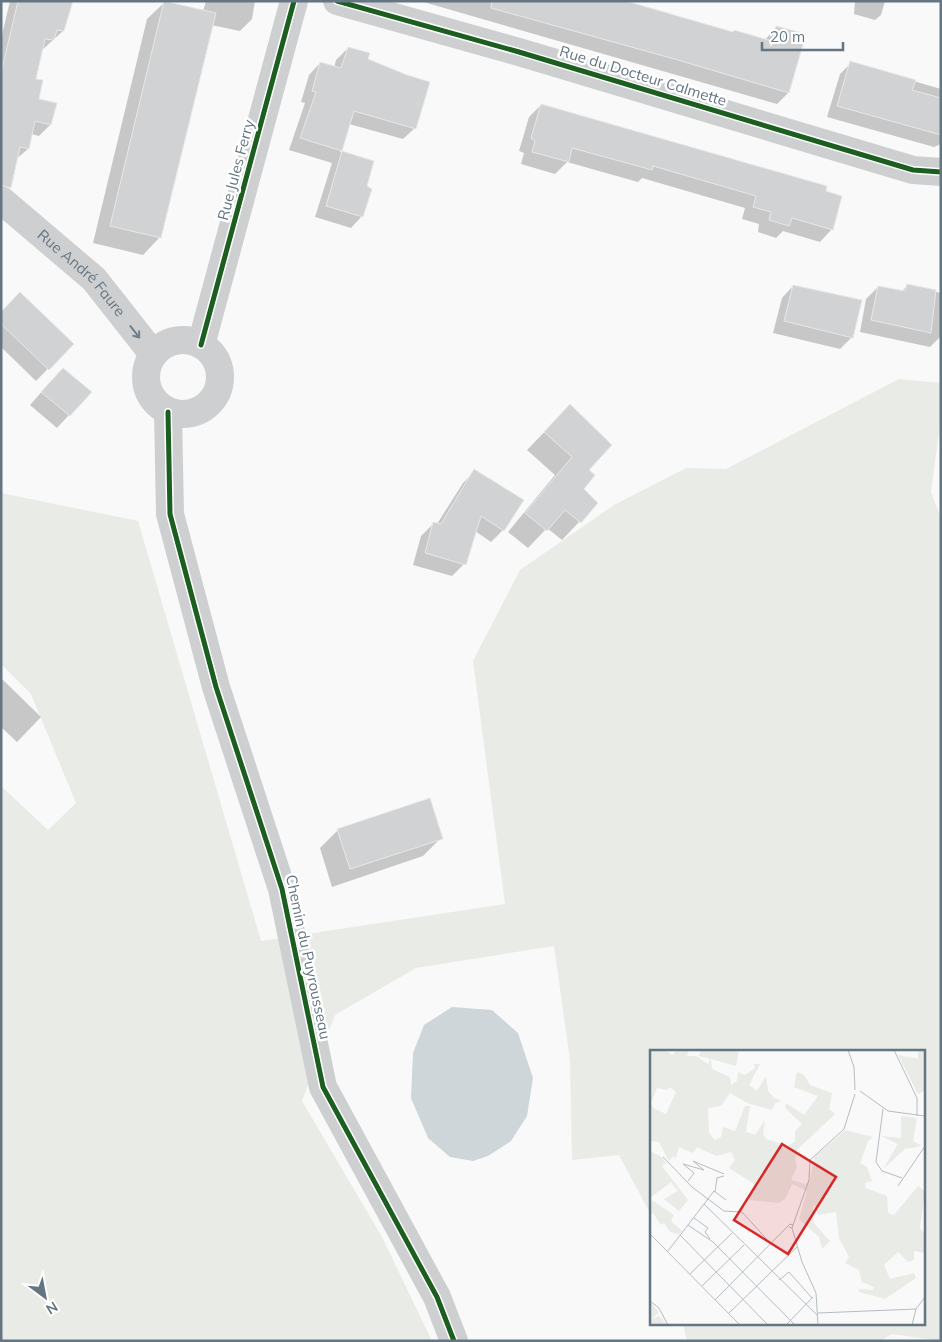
<svg xmlns="http://www.w3.org/2000/svg" width="942" height="1342" font-family="Mulish,sans-serif">
<style>
.green{fill:#e8ebe6}
.water{fill:#ced6d9}
.shadow{fill:#0003}
.building{fill:#d0d2d3;stroke:#e8e8e8}
.lines{fill:none;stroke-linecap:round;stroke-linejoin:round}
.minor{stroke:#cecfd0;stroke-width:28}
.cycleway-casing{stroke:#fff;stroke-width:8}
.cycleway{stroke:#1b5e20;stroke-width:5}
.oneway{stroke:#707f8b}
.labels{text-anchor:middle;stroke-width:5;stroke-linejoin:round;paint-order:stroke}
.street-label{font-size:15px;fill:#657683;stroke:#fff}
.inset-road{fill:none;stroke:#b5bdc3;stroke-width:1}
.view{fill:#d62828;fill-opacity:0.15;stroke:#d62828;stroke-width:2.5}
.inset-edge{fill:none;stroke:#657683;stroke-width:2.5}
</style>
<rect width="100%" height="100%" fill="#f9f9f9"/>
<!-- green -->
<path class="green" d="M 899,379 L 941,383 L 941,417 L 931,492 L 941,518 L 941,1341 L 892,1334 L 880,1341 L 687,1341 L 683,1323 L 923,1323 L 923,1051 L 651,1051 L 651,1215 L 619,1155 L 572,1160 L 570,1060 L 554,946 L 416,968 L 335,1015 L 302,1101 L 382,1237 L 432,1341 L 1,1341 L 1,786 L 48,830 L 76,803 L 31,694 L 1,664 L 1,493 L 138,521 L 261,941 L 505,904 L 473,661 L 520,570 L 614,505 L 686,468 L 726,469 Z"/>
<!-- water -->
<path class="water" d="M 452,1007 L 492,1010 L 518,1033 L 533,1078 L 527,1116 L 511,1141 L 488,1156 L 473,1161 L 450,1157 L 428,1138 L 411,1098 L 413,1053 L 424,1025 Z"/>
<!-- shadow -->
<path class="shadow" d="M 10,1 L 72,1 L 63,31 L 41,51 L 34,80 L 37,100 L 50,125 L 39,136 L 31,134 L 28,149 L 1,172 L 1,39 Z
M 206,1 L 255,1 L 252,19 L 240,31 L 211,25 L 160,237 L 143,255 L 93,243 L 147,19 L 165,2 L 203,11 Z
M 420,1 L 621,1 L 732,34 L 765,40 L 776,27 L 805,35 L 788,93 L 777,104 Z
M 855,1 L 885,1 L 881,15 L 875,20 L 854,14 Z
M 348,48 L 367,60 L 415,128 L 403,139 L 349,124 L 340,152 L 372,161 L 365,187 L 362,216 L 351,228 L 315,217 L 332,163 L 289,150 L 305,103 L 301,102 L 309,75 L 320,63 L 334,68 L 336,60 Z
M 851,63 L 941,89 L 941,144 L 934,147 L 827,117 L 840,74 Z
M 541,105 L 825,192 L 832,229 L 820,242 L 783,231 L 776,238 L 758,232 L 759,224 L 742,219 L 745,208 L 642,178 L 638,182 L 567,162 L 555,174 L 521,164 L 524,153 L 519,151 L 529,117 Z
M 793,286 L 852,337 L 840,349 L 773,333 L 782,298 Z
M 907,286 L 941,293 L 941,336 L 930,347 L 860,332 L 866,299 L 878,287 L 901,292 Z
M 1,313 L 72,344 L 36,381 L 1,347 Z
M 51,381 L 90,392 L 57,428 L 30,405 Z
M 552,424 L 587,470 L 582,489 L 597,503 L 562,540 L 547,528 L 528,548 L 508,532 L 555,475 L 527,450 Z
M 475,471 L 503,530 L 491,542 L 475,531 L 464,564 L 452,576 L 413,565 L 421,536 L 434,523 L 437,524 L 463,483 Z
M 1,678 L 41,717 L 17,742 L 1,727 Z
M 338,830 L 441,838 L 423,856 L 332,887 L 320,848 Z"/>
<!-- building -->
<path class="building" d="M 18,1 L 73,1 L 64,31 L 57,30 L 54,40 L 45,39 L 36,79 L 43,80 L 39,99 L 57,103 L 51,125 L 35,121 L 29,149 L 20,147 L 11,188 L 1,185 L 1,73 Z
M 164,1 L 216,13 L 161,238 L 110,226 Z
M 492,1 L 626,1 L 733,32 L 734,30 L 772,41 L 776,26 L 806,34 L 789,93 L 678,60 L 491,8 Z
M 348,47 L 370,53 L 368,59 L 407,75 L 430,82 L 416,129 L 354,111 L 342,151 L 300,138 L 316,92 L 312,91 L 320,62 L 341,68 Z
M 850,61 L 916,80 L 912,90 L 941,98 L 941,135 L 837,106 Z
M 541,104 L 827,186 L 826,191 L 842,196 L 833,230 L 792,218 L 789,226 L 769,220 L 771,212 L 753,207 L 756,196 L 653,166 L 652,170 L 572,148 L 569,162 L 532,152 L 535,141 L 531,138 Z
M 342,151 L 374,161 L 367,186 L 372,189 L 363,217 L 326,206 Z
M 907,284 L 936,290 L 931,333 L 871,320 L 878,286 L 905,291 Z
M 793,285 L 862,300 L 853,338 L 784,321 Z
M 20,292 L 74,344 L 49,370 L 1,324 L 1,312 Z
M 63,368 L 92,392 L 70,416 L 41,392 Z
M 570,404 L 612,445 L 589,470 L 595,475 L 584,489 L 598,503 L 581,523 L 565,510 L 547,531 L 525,513 L 572,457 L 544,432 Z
M 474,469 L 524,500 L 504,531 L 481,516 L 466,565 L 425,553 L 433,522 L 441,524 Z
M 430,798 L 443,839 L 350,869 L 337,829 Z"/>
<g class="lines">
<!-- minor -->
<g class="minor">
<path d="M 337,1 L 519,52 L 913,170 L 941,172"/>
<path id="s1" d="M 1,200 L 94,279 L 153,354"/>
<circle cx="183" cy="377" r="37"/>
<path d="M 201,345 L 294,1"/>
<path d="M 168,412 L 170,514 L 216,687 L 282,889 L 323,1087 L 437,1297 L 454,1341"/>
</g>
<defs>
<path id="cycleway" d="M 337,1 L 519,52 L 913,170 L 941,172
M 201,345 L 294,1
M 168,412 L 170,514 L 216,687 L 282,889 L 323,1087 L 437,1297 L 454,1341"/>
</defs>
<!-- cycleway casing -->
<use href="#cycleway" class="cycleway-casing"/>
<!-- cycleway -->
<use href="#cycleway" class="cycleway"/>
</g>
<!-- one-way arrows -->
<defs><path id="oneway-shaft" d="M-6 0H5M1.5-3L5.5 0L1.5 3" fill="none" stroke-width="1.6" stroke-linecap="round" stroke-linejoin="round" transform="scale(1.25)"/></defs>
<use class="oneway" href="#oneway-shaft" transform="translate(135 332) rotate(52)"/>
<g class="labels">
<!-- street labels -->
<g class="street-label">
<text transform="translate(643 76) rotate(17)" y="5">Rue du Docteur Calmette</text>
<text transform="translate(236 170) rotate(-75)" y="5">Rue Jules Ferry</text>
<text dy="5" stroke="none"><textPath href="#s1" startOffset="109">Rue André Faure</textPath></text>
<text transform="translate(308 957) rotate(78)" y="5">Chemin du Puyrousseau</text>
</g>
</g>
<!-- overview -->
<g transform="translate(650 1050)">
<rect width="275" height="275" fill="#f9f9f9"/>
<path d="M 0,0 L 16,0 L 22,5 L 27,0 L 39,0 L 37,6 L 46,6 L 58,14 L 60,9 L 49,6 L 51,0 L 89,0 L 86,16 L 61,9 L 62,19 L 80,27 L 81,35 L 87,31 L 88,22 L 95,25 L 105,18 L 104,14 L 110,14 L 99,35 L 107,41 L 116,26 L 118,41 L 124,48 L 132,51 L 125,53 L 122,60 L 97,53 L 80,43 L 71,56 L 58,58 L 59,83 L 65,90 L 71,87 L 73,77 L 85,81 L 95,56 L 100,56 L 96,82 L 105,85 L 115,70 L 113,84 L 116,89 L 138,96 L 145,91 L 145,81 L 152,74 L 135,58 L 136,53 L 154,65 L 168,46 L 144,37 L 147,22 L 154,25 L 160,35 L 182,43 L 179,59 L 185,64 L 148,99 L 145,109 L 147,117 L 141,130 L 155,134 L 160,130 L 164,107 L 195,80 L 223,87 L 218,91 L 210,113 L 217,117 L 222,131 L 215,133 L 216,138 L 237,146 L 238,163 L 244,165 L 268,136 L 275,141 L 270,178 L 275,184 L 275,203 L 264,201 L 264,210 L 258,212 L 248,202 L 234,215 L 240,229 L 264,223 L 266,228 L 235,249 L 209,242 L 209,239 L 223,240 L 224,237 L 212,232 L 209,220 L 195,213 L 199,207 L 189,188 L 186,162 L 168,165 L 165,155 L 163,156 L 163,172 L 180,191 L 172,199 L 169,187 L 149,169 L 157,141 L 142,134 L 135,149 L 129,153 L 100,150 L 98,148 L 104,134 L 79,118 L 85,110 L 81,102 L 66,106 L 47,97 L 43,103 L 29,97 L 26,108 L 23,106 L 19,111 L 9,92 L 0,91 ZM 20,37 L 26,42 L 16,64 L 3,58 L 1,53 L 7,38 L 17,40 ZM 268,0 L 275,0 L 275,41 L 268,44 L 248,5 L 268,9 ZM 251,66 L 267,68 L 263,91 L 272,96 L 255,99 L 233,119 L 248,94 L 231,86 L 251,88 ZM 0,101 L 12,107 L 16,113 L 12,116 L 38,150 L 29,161 L 14,149 L 28,141 L 21,132 L 0,148 ZM 2,150 L 24,165 L 21,171 L 32,181 L 29,185 L 20,182 L 14,173 L 11,175 L 3,163 L 0,166 ZM 0,252 L 9,262 L 2,269 L 9,266 L 17,275 L 0,275 Z" fill="#e8ebe6" fill-rule="evenodd"/>
<path class="inset-road" d="M 198,0 L 204,17 L 205,40M 244,0 L 267,48 L 267,66M 210,41 L 238,61 L 275,66M 233,59 L 226,112 L 232,121 L 252,128M 13,107 L 42,137 L 74,161 L 92,162 L 121,194M 38,131 L 44,123 L 33,114 L 54,120 L 43,111 L 74,124M 248,136 L 275,96M 65,142 L 67,128 L 74,126M 54,154 L 168,266M 44,168 L 58,178 L 55,182 L 60,189M 38,175 L 63,192 L 145,275M 143,175 L 159,130 L 160,110 L 194,79 L 205,44M 142,178 L 152,212 L 166,243 L 168,275M 0,184 L 90,275M 30,185 L 118,275M 18,201 L 64,141 L 76,150M 40,224 L 82,183M 129,230 L 139,222 L 162,248M 52,236 L 94,195M 65,250 L 140,174 L 143,175 L 142,178 L 139,177M 0,251 L 9,258 L 18,275M 79,263 L 147,197M 168,263 L 266,259M 136,275 L 163,247M 262,275 L 266,259 L 275,247"/>
<path class="view" d="M 132,94 L 186,127 L 138,204 L 84,170 Z"/>
<rect width="275" height="275" class="inset-edge"/>
</g>
<!-- border -->
<rect width="942" height="1342" fill="none" stroke="#657683" stroke-width="5"/>
<!-- north arrow -->
<g transform="translate(45 1297) rotate(148)" stroke="#ffffff" stroke-width="4" paint-order="stroke">
<path d="M0-4L9 19L0 12L-9 19Z" fill="#657683"/>
<text y="-8" font-size="14" font-weight="bold" text-anchor="middle" fill="#657683">N</text>
</g>
<!-- scale -->
<path d="M762 42v8h81v-8" fill="none" stroke="#657683" stroke-width="2.5"/>
<text x="770" y="42" font-size="15" fill="#657683" stroke="#ffffff" stroke-width="4" paint-order="stroke">20 m</text>
</svg>
